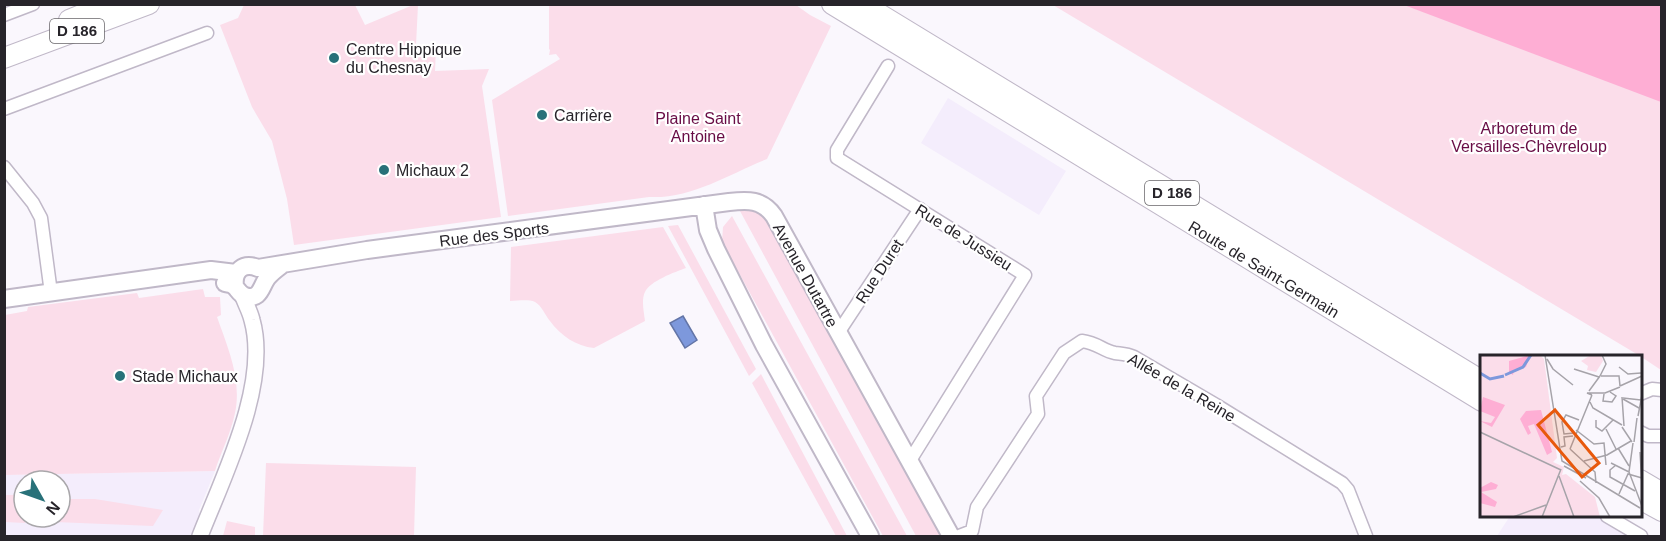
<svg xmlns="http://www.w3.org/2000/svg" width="1666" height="541" font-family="Helvetica,sans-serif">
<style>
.built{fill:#f4edfc;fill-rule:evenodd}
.green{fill:#fbddea}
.forest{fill:#feaed4}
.water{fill:#7d98dc;stroke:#6375a7;stroke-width:1.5}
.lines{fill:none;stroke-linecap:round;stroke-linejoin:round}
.minor-casing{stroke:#c0b8c8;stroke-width:15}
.tertiary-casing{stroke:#c0b8c8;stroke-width:18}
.secondary-casing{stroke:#c0b8c8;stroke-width:20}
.primary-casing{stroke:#c0b8c8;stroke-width:22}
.minor{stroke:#fff;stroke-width:12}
.tertiary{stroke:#fff;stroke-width:15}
.secondary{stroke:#fff;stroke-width:16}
.primary{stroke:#fff;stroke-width:20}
.poi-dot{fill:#287179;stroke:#fff;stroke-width:2}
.labels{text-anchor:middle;stroke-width:4.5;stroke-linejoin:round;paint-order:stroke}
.shield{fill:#fff;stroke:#68666a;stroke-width:1.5}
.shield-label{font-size:15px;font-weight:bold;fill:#27242a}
.poi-label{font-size:16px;fill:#27242a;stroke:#fff;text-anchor:start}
.park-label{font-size:16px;fill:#680c45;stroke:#fff}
.street-label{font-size:16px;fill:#27242a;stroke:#fff}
.inset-river{fill:none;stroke:#7d98dc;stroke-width:3}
.inset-road{fill:none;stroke:#a6a3a9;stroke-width:1.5}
.view{fill:#e8590c;fill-opacity:0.15;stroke:#e8590c;stroke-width:3}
.inset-edge{fill:none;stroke:#27242a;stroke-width:3}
</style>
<rect width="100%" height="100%" fill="#faf7fd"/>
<!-- built -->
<path class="built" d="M 948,98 L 1066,171 L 1039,215 L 921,143 Z
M 215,471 L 199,510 L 200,518 L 193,536 L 5,536 L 4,475 ZM 24,481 L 60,481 L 60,517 L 24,517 Z
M 1510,516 L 1601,516 L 1637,536 L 1497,536 Z"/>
<!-- green -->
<path class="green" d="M 244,5 L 355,5 L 365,25 L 413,5 L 418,5 L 416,45 L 436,48 L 435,71 L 489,69 L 482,86 L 501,217 L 294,245 L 287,199 L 272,141 L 252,107 L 220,25 L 238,18 Z
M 549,5 L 796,5 L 810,15 L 831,26 L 767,159 C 729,174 692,199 649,197 L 508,216 L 492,100 L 560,59 L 556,54 L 549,55 L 550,50 L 549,49 Z
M 1053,5 L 1661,5 L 1661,370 L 1640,356 Z
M 746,210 L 757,211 L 769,221 L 942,536 L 916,536 L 740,211 Z
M 732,216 L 907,536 L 883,536 L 722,242 L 723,227 Z
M 678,225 L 756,369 L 749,376 L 668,226 Z
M 663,227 L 686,268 C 675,272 650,281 645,292 C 641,300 644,312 645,321 L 594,348 C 576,346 561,336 550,321 C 545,315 542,306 535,302 C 528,299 518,301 510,301 L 511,247 Z
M 203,289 L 205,297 L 220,297 L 221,315 L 217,317 C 228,348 242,380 235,413 C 231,433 221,452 215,471 L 5,475 L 5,315 L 27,311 L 28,307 L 137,293 L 139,298 Z
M 761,374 L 847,536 L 836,536 L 752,383 Z
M 266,463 L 416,467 L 414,536 L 263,536 Z
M 5,495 L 16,495 L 24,498 L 25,523 L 5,522 Z
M 60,499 L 95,499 L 163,510 L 153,526 L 55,522 L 54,517 L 60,517 Z
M 227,521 L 255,527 L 255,536 L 223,536 Z"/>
<!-- forest -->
<path class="forest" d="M 1404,5 L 1661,5 L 1661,102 Z"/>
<!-- water -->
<path class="water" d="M 683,316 L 697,340 L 685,348 L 670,323 Z"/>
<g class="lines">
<defs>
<path id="minor" d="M 4,15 L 33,4
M 888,66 L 837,150 L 837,158 L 1025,275 L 909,462
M 4,109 L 207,33
M 4,167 L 33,203 L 41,218 L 51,293
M 838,333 L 920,209
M 1640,394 L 1652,389 L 1662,390
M 1640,432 L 1648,436 L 1662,436
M 1607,516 L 1641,536
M 959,536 L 972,531 L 977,507 L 1038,414 L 1036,396 L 1064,353 L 1082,341 C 1098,343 1103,351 1115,353 C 1122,354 1127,354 1134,357 L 1216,405 L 1342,483 L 1348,490 L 1366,536"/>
<path id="tertiary" d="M 200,536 C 223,477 270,384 252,320 C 250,311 245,303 242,294"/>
<path id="secondary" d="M 704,205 L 708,230 L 716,249 L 764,345 L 870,536
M 225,283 C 228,284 232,284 234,286 C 238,289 239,294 245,296 C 261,301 261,285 268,277 C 272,272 278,268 283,264
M 235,286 C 233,271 243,262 258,268 L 367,250 L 729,202 C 748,200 762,199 774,216 L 951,536
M 4,299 L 211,270 L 236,273"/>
<path id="primary" d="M 832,4 L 1482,401
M 863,4 L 1482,381
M 69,20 L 108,4
M 4,58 L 149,4
M 1640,480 L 1662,493
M 1640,499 L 1662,511"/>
</defs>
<!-- minor casing -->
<use href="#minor" class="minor-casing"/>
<!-- tertiary casing -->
<use href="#tertiary" class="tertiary-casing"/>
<!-- secondary casing -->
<use href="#secondary" class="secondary-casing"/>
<!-- primary casing -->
<use href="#primary" class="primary-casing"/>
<!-- minor -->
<use href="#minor" class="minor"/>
<!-- tertiary -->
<use href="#tertiary" class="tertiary"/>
<!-- secondary -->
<use href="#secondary" class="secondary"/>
<!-- primary -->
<use href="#primary" class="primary"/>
</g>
<!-- markers -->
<g class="poi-dot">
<circle cx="334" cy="58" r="6"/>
<circle cx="542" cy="115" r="6"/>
<circle cx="384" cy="170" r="6"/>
<circle cx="120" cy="376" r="6"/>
</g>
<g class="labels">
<!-- shield labels -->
<g class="shield">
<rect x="50" y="19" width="54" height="24" rx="4.5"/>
<rect x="1145" y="181" width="54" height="24" rx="4.5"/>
</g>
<g class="shield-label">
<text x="77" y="36">D 186</text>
<text x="1172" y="198">D 186</text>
</g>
<!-- poi labels -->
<g class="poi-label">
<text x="346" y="55">Centre Hippique<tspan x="346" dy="18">du Chesnay</tspan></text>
<text x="554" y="121">Carrière</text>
<text x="396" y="176">Michaux 2</text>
<text x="132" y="382">Stade Michaux</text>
</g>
<!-- park labels -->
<g class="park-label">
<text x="698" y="124">Plaine Saint<tspan x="698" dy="18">Antoine</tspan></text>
<text x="1529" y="134">Arboretum de<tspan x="1529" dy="18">Versailles-Chèvreloup</tspan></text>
</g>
<!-- street labels -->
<g class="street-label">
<text transform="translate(494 234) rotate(-7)" y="6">Rue des Sports</text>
<text transform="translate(964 237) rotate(32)" y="6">Rue de Jussieu</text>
<text transform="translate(1264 269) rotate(31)" y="6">Route de Saint-Germain</text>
<text transform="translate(879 271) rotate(-57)" y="6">Rue Duret</text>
<text transform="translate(806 275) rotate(61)" y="6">Avenue Dutartre</text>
<text transform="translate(1182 387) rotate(30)" y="6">Allée de la Reine</text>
</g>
</g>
<!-- overview -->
<g transform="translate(1480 355)">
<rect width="162" height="162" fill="#faf7fd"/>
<path d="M 0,0 L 60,0 L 64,4 L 77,103 L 73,107 L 84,112 L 82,120 L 86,119 L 115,142 L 120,162 L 0,162 ZM 111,0 L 121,0 L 123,6 L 116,17 L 107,15 L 108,11 L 101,6 Z" fill="#fbddea"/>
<path d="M 50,0 L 46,12 L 34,15 L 33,20 L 29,17 L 29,6 ZM 3,42 L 25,50 L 12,72 L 0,66 L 11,68 L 15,62 L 0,56 ZM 61,55 L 72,97 L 67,100 L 54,69 L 48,71 L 51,78 L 48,80 L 40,64 L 46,56 ZM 11,127 L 18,130 L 16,134 L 1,137 L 17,147 L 15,152 L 0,148 L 0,133 Z" fill="#feaed4"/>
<path class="inset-river" d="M 0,18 L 10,24 L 24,21M 25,20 L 43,12 L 51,0"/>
<path class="inset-road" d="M 65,0 L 82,106 L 160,153M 67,4 L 73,14 L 93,30M 139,12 L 148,19 L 161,18M 94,14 L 119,22M 120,21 L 126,9 L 122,0M 121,21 L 139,21 L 140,31M 140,31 L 162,21M 109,36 L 120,21M 124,39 L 123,46 L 132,47 L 136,41 L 130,37M 112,40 L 107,38 L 125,38 L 140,32M 142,42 L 144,71M 143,43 L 161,45M 143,44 L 159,53M 110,47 L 113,53 L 142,70M 158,61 L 162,40M 116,65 L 116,72 L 122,76 L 133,65M 142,72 L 152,87M 126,74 L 136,94M 96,75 L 114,89 L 124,88 L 126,110M 0,77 L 81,115M 94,78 L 84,79 L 82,67 L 86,60 L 99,65M 154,87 L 157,63M 153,88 L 149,117 L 162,151M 81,92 L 85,91 L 84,82 L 93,81M 138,93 L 149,111M 90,94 L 112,40M 90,94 L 115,117 L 116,128M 160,97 L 162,131M 104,106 L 127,100 L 151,86M 131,108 L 149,117M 136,110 L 130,115 L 130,122 L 155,136M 84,111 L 106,123M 79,121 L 94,162M 100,126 L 119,143 L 130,162M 139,139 L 148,119 L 162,123M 33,162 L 66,150M 62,162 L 81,114"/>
<path class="view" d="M 75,55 L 119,108 L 102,122 L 58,70 Z"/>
<rect width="162" height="162" class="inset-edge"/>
</g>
<!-- border -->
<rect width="1666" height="541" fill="none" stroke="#27242a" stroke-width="12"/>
<!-- north arrow -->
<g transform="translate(42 499) rotate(130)"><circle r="28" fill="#ffffff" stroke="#a9a7aa" stroke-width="1.5"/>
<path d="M0-4.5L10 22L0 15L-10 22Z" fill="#287179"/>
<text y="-9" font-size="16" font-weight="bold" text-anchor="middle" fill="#27242a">N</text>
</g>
</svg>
